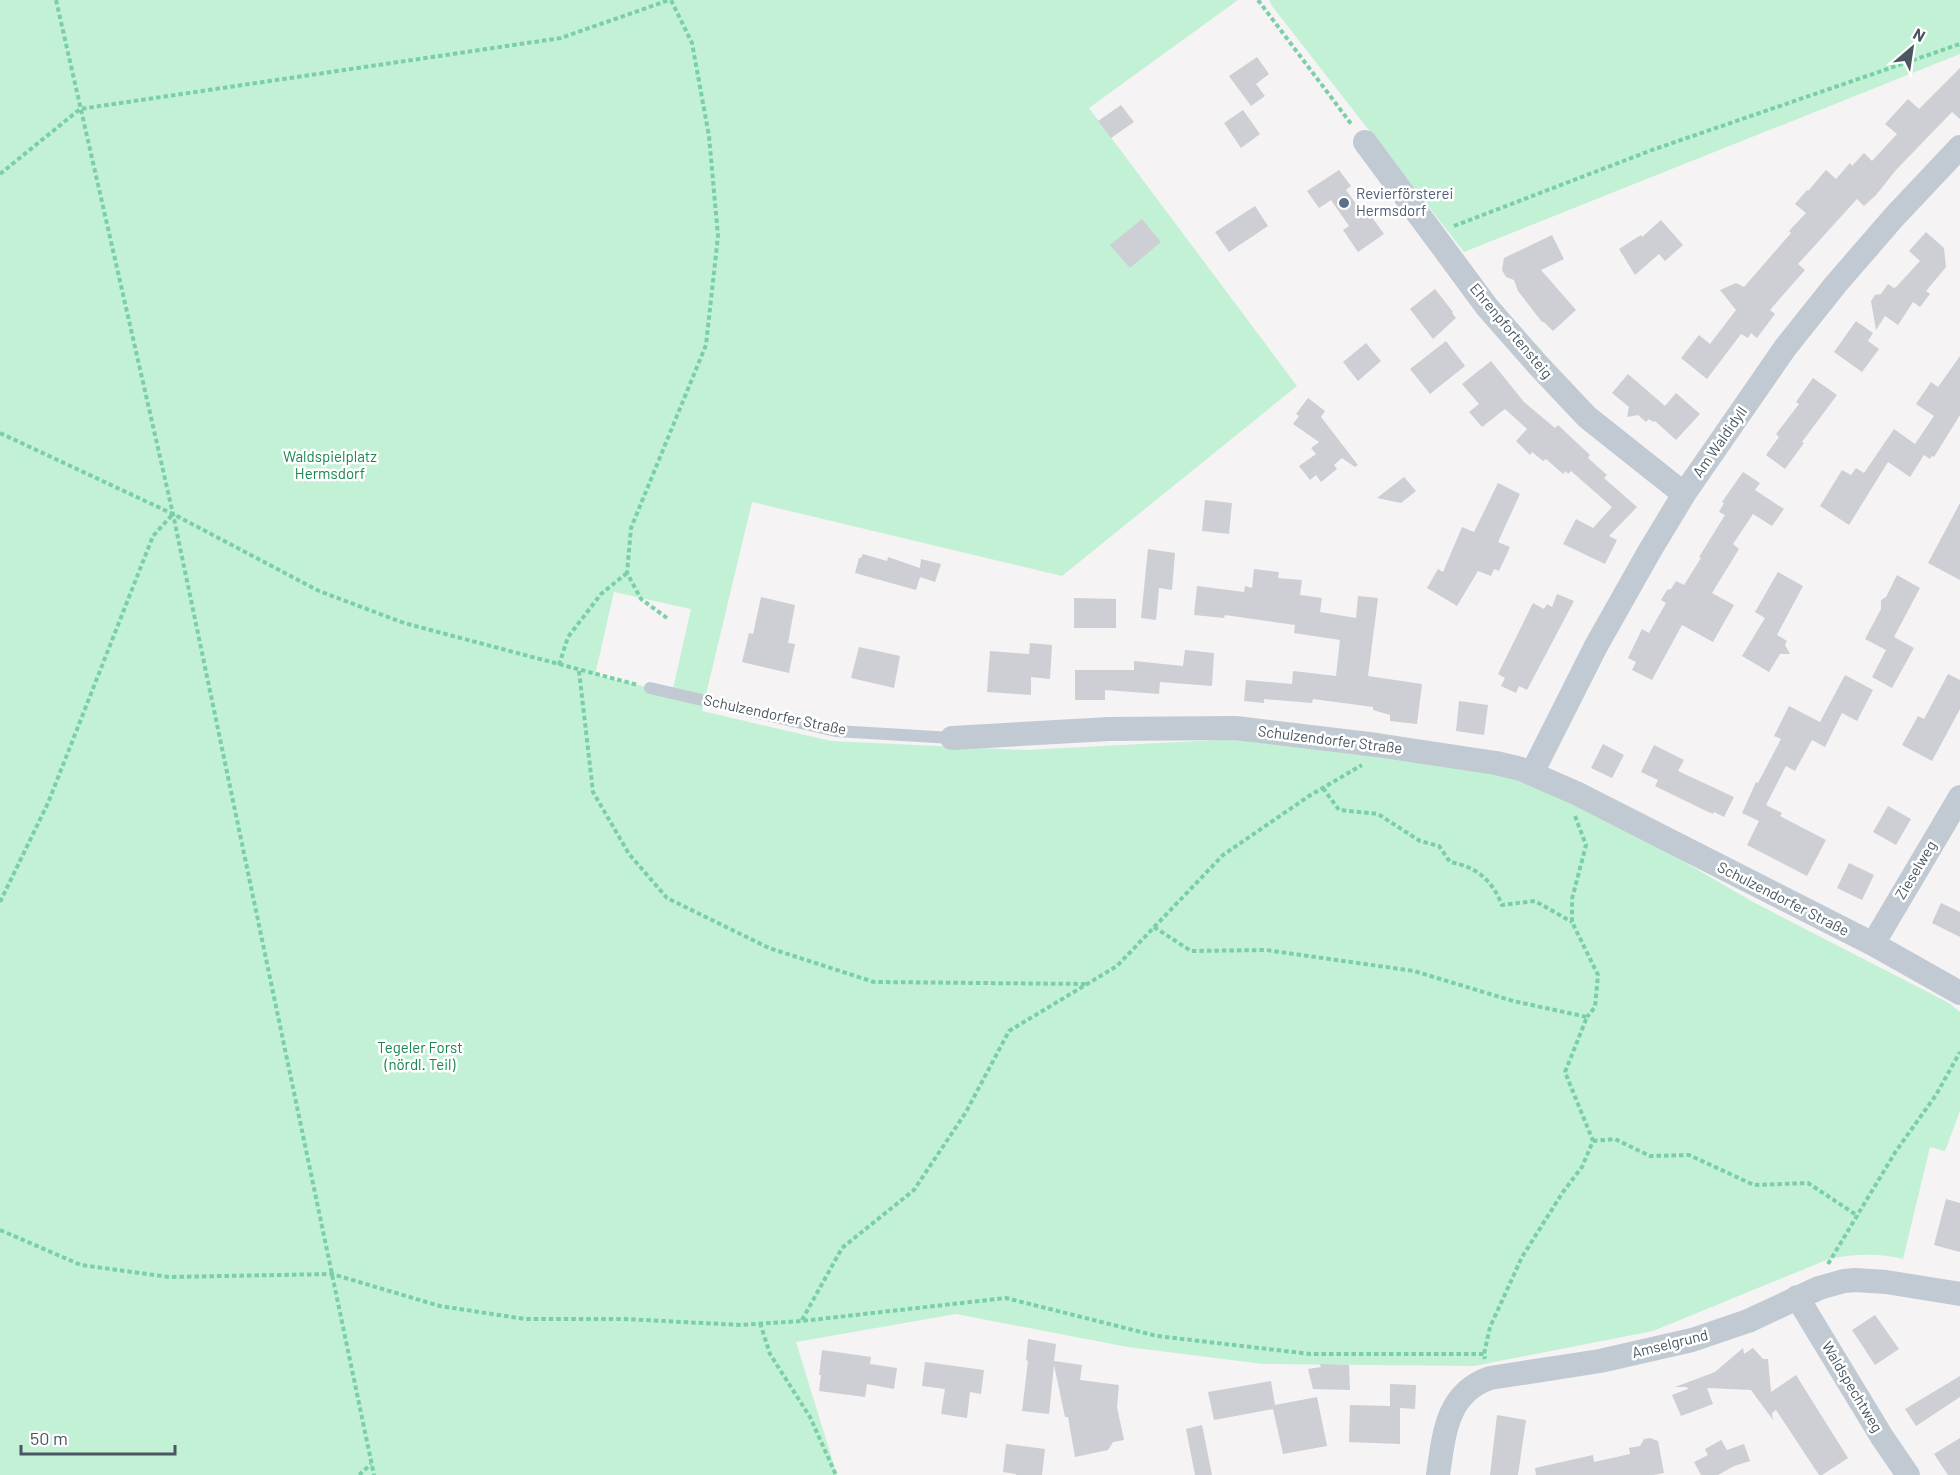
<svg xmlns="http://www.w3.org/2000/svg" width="1960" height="1475" font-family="Barlow,sans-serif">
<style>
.green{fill:#c3f1d5;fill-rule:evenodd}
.building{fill:#cdcfd5}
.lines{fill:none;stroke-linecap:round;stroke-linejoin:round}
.path{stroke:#7ad0a6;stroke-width:4;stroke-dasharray:4.5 3;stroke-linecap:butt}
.service{stroke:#c1cad2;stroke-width:12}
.minor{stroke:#c1cad2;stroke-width:24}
.service-dot{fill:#5c6f8a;stroke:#fff;stroke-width:2}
.labels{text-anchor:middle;stroke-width:5;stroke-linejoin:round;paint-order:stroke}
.service-label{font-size:15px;fill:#4e5e75;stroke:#fff;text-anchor:start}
.street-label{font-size:15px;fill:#4a5661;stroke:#fff}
.park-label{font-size:15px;fill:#17864f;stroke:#fff}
</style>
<rect width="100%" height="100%" fill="#f5f3f3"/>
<!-- green -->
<path class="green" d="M 0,0 L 1238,0 L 1089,108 L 1297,386 L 1062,576 L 752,502 L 702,711 L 831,741 L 1026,750 L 1236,739 L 1503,772 L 1583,803 L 1753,902 L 1949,1003 L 1960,1012 L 1960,1111 L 1945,1151 L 1930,1147 L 1903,1259 C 1878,1253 1854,1254 1829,1259 L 1653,1331 L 1474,1366 L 1263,1364 L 1128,1347 L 956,1314 L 796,1342 L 837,1475 L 0,1475 ZM 614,592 L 691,609 L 672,693 L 595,675 Z
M 1269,0 L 1960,0 L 1960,54 L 1464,252 L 1272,6 Z"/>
<!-- building -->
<path class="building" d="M 1257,57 L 1269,74 L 1256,84 L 1265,96 L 1251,106 L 1229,76 Z
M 1960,68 L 1960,119 L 1952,112 L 1896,170 L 1876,195 L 1864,206 L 1857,199 L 1798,264 L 1805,270 L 1770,310 L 1775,314 L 1757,338 L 1751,333 L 1748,338 L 1741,334 L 1707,379 L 1681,358 L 1699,335 L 1710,344 L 1736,310 L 1720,290 L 1736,283 L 1744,287 L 1791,233 L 1789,231 L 1806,213 L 1795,204 L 1807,190 L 1808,191 L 1826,170 L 1836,179 L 1850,163 L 1852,166 L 1864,153 L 1872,161 L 1897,134 L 1885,124 L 1908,99 L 1919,109 Z
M 1121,105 L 1134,122 L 1111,138 L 1098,121 Z
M 1243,110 L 1260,134 L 1241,148 L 1224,123 Z
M 1339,170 L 1351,186 L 1346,190 L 1364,215 L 1369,213 L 1384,234 L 1358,252 L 1343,230 L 1349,226 L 1331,200 L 1319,208 L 1307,191 Z
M 1255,206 L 1268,226 L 1229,252 L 1215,232 Z
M 1142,219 L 1161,242 L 1130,268 L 1110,245 Z
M 1661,220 L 1683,245 L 1665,261 L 1659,254 L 1635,275 L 1619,249 L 1641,235 L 1642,237 Z
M 1926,232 L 1944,248 L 1946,267 L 1926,291 L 1930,294 L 1920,307 L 1913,302 L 1898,325 L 1885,316 L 1876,330 L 1871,301 L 1875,295 L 1881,294 L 1888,284 L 1894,288 L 1897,286 L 1920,261 L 1909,251 Z
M 1552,235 L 1564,259 L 1541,270 L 1576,310 L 1553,331 L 1544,322 L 1542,322 L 1518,291 L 1514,280 L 1506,277 L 1502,270 L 1504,258 Z
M 1435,289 L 1453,312 L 1452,313 L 1456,318 L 1433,339 L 1410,309 Z
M 1856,321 L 1873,333 L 1868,341 L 1879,349 L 1862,372 L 1834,352 Z
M 1446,341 L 1465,366 L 1430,394 L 1410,369 Z
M 1366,343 L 1381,361 L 1358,381 L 1343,362 Z
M 1960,356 L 1960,415 L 1934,457 L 1932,456 L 1930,459 L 1924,455 L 1910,477 L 1888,462 L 1849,525 L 1820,506 L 1842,470 L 1851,475 L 1856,468 L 1864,473 L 1894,429 L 1915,444 L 1934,416 L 1916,404 L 1931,382 L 1938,387 Z
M 1491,361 L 1524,402 L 1555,428 L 1558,425 L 1590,455 L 1588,458 L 1607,475 L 1604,478 L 1637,507 L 1609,536 L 1617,540 L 1605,564 L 1563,544 L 1576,519 L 1593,528 L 1612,507 L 1571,471 L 1568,474 L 1566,471 L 1563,474 L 1546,459 L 1543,461 L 1532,452 L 1530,455 L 1516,441 L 1527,429 L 1505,409 L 1482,427 L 1469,412 L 1479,404 L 1462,384 Z
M 1628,374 L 1665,406 L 1676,393 L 1700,414 L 1676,440 L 1655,421 L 1653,422 L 1649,419 L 1646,422 L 1638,415 L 1627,417 L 1629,407 L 1612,393 Z
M 1813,378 L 1837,395 L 1802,442 L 1804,443 L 1785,469 L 1766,455 L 1779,437 L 1776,434 L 1799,404 L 1796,402 Z
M 1308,398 L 1325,411 L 1321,417 L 1358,465 L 1355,467 L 1342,458 L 1334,465 L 1337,469 L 1321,482 L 1316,475 L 1310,480 L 1299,466 L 1316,454 L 1311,448 L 1319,442 L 1293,424 L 1299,416 L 1296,414 Z
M 1743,472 L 1760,483 L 1755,490 L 1784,509 L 1772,526 L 1753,514 L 1733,544 L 1739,549 L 1712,593 L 1734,605 L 1713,642 L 1682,625 L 1652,680 L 1632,670 L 1636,662 L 1628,658 L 1642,629 L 1649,633 L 1666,603 L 1661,600 L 1667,590 L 1671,589 L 1676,581 L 1684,585 L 1701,558 L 1699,557 L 1725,515 L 1719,512 L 1724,503 L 1722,502 Z
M 1404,477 L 1416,491 L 1401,503 L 1377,498 Z
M 1498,483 L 1520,494 L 1498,542 L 1510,547 L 1499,571 L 1494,569 L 1491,576 L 1478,571 L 1457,606 L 1427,588 L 1438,569 L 1443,572 L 1462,527 L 1474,532 Z
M 1205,500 L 1232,503 L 1229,534 L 1202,531 Z
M 1960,503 L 1960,580 L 1928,563 Z
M 1148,549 L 1175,553 L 1172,590 L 1159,588 L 1156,620 L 1141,618 Z
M 863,554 L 887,561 L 888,557 L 920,568 L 921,559 L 941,564 L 935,582 L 920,577 L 916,590 L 855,573 L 859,558 L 861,558 Z
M 1254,569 L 1279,572 L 1278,578 L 1302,580 L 1300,595 L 1322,598 L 1320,612 L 1356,618 L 1358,596 L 1378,598 L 1368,676 L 1422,684 L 1417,724 L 1390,721 L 1390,715 L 1373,710 L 1373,707 L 1313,699 L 1312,703 L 1264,699 L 1264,703 L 1244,701 L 1246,680 L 1292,684 L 1293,671 L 1336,676 L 1340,640 L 1294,633 L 1295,625 L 1225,615 L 1224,618 L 1194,615 L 1197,586 L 1244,592 L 1245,586 L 1252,588 Z
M 1778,572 L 1803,586 L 1777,635 L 1787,641 L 1785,645 L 1790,654 L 1780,654 L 1769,672 L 1742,656 L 1765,618 L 1755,612 Z
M 1897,575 L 1920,588 L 1894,637 L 1914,648 L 1892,688 L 1872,677 L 1886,650 L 1865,639 L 1881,609 L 1881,600 L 1886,597 Z
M 1557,594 L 1574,601 L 1527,690 L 1519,686 L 1516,693 L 1501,686 L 1505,678 L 1498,674 L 1533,603 L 1544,609 L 1547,604 L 1552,607 Z
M 761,597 L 795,605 L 788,643 L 795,644 L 789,673 L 742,662 L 749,633 L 753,634 Z
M 1074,598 L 1116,599 L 1116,628 L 1074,628 Z
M 1030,643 L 1052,645 L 1050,679 L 1031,677 L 1031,695 L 987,692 L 990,651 L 1029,654 Z
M 859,647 L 900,656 L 894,688 L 851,678 Z
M 1185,650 L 1214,653 L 1212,686 L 1160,682 L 1159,694 L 1105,690 L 1105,700 L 1075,700 L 1075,670 L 1134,670 L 1134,661 L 1183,666 Z
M 1948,674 L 1960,680 L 1960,709 L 1932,761 L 1902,745 L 1918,716 L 1924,719 Z
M 1845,675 L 1873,690 L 1857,721 L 1842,713 L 1825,747 L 1812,740 L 1795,771 L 1786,766 L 1766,805 L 1782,813 L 1780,816 L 1826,840 L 1807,876 L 1747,845 L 1759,821 L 1742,813 L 1756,782 L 1758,783 L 1781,739 L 1774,736 L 1789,706 L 1820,722 Z
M 1459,701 L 1488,705 L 1484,735 L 1456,731 Z
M 1603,744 L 1624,755 L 1612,778 L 1591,768 Z
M 1654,745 L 1684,760 L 1678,771 L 1734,797 L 1724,817 L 1714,812 L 1713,814 L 1704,810 L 1655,786 L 1658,780 L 1641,772 Z
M 1888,806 L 1911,819 L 1896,845 L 1873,832 Z
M 1849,863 L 1874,875 L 1862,900 L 1837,888 Z
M 1941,903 L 1960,912 L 1960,937 L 1932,923 Z
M 1946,1199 L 1960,1203 L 1960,1252 L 1934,1245 Z
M 1875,1315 L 1899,1349 L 1875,1365 L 1852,1330 Z
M 1028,1339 L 1056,1344 L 1054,1361 L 1082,1365 L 1080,1380 L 1119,1385 L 1117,1407 L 1124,1440 L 1113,1442 L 1108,1450 L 1075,1457 L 1068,1417 L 1065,1417 L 1054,1365 L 1049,1414 L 1022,1411 L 1028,1361 L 1026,1360 Z
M 1743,1348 L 1744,1354 L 1753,1348 L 1763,1359 L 1768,1359 L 1771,1392 L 1796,1375 L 1848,1458 L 1822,1475 L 1819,1475 L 1776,1410 L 1772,1413 L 1773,1420 L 1751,1390 L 1707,1388 L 1713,1404 L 1681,1416 L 1672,1395 L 1688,1389 L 1687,1387 L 1675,1387 L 1715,1372 Z
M 822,1350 L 871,1357 L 870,1364 L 897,1368 L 894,1389 L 867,1384 L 865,1397 L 819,1391 L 821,1375 L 819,1375 Z
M 925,1362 L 984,1370 L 981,1394 L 970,1392 L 967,1418 L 941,1414 L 945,1389 L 922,1386 Z
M 1320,1364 L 1349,1365 L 1350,1390 L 1313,1389 L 1308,1369 L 1321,1367 Z
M 1960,1376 L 1960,1397 L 1916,1426 L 1905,1409 Z
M 1271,1381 L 1275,1405 L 1317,1397 L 1327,1446 L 1283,1454 L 1273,1409 L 1214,1420 L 1208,1392 Z
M 1390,1384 L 1416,1385 L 1415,1409 L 1400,1408 L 1400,1444 L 1349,1442 L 1350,1405 L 1390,1406 Z
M 1497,1415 L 1526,1420 L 1518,1475 L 1490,1475 Z
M 1202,1425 L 1212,1475 L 1195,1475 L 1186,1429 Z
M 1650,1438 L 1658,1441 L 1664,1473 L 1653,1475 L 1536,1475 L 1535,1468 L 1593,1455 L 1594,1462 L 1630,1454 L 1629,1448 L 1640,1446 L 1644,1439 Z
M 1960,1438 L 1960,1475 L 1948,1475 L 1934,1454 Z
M 1721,1440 L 1727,1450 L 1744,1444 L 1750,1461 L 1734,1466 L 1718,1475 L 1701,1475 L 1694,1462 L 1708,1455 L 1705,1449 Z
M 1006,1444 L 1045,1449 L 1042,1475 L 1016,1475 L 1016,1474 L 1003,1472 Z"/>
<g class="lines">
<!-- path -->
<path class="path" d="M 56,0 L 173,514 L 374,1475
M 1258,0 L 1352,125
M 0,174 L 80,109 L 561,38 L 669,0
M 1454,226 L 1652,150 L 1960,44
M 0,433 L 173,514 L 319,591 L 404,623 L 638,685
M 667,618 L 641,599 L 627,573 L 631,528 L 706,345 L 718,236 L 709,136 L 692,43 L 671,0
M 559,665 L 568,637 L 601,594 L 627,573
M 579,671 L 593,792 L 629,854 L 667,898 L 769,948 L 874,982 L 1088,984
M 1323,788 L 1339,810 L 1378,814 L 1420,841 L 1439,846 L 1450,862 C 1477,867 1492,880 1502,905 L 1535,901 L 1572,922
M 1575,816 L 1586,845 L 1572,899 L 1572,922 L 1598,975 L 1595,1007 L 1587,1017
M 0,902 L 48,803 L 153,536 L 173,514
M 1154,927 L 1191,951 L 1266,950 L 1414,971 L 1513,1001 L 1587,1017 L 1565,1072 L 1593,1141 L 1582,1167 L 1563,1192 L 1522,1257 L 1490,1327 L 1484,1354
M 1593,1141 L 1615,1139 L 1650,1156 L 1689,1155 L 1754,1185 L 1808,1183 L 1858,1216
M 0,1230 L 81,1265 L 169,1277 L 332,1274 L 440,1306 L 525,1319 L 625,1319 L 741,1325 L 802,1321 L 1006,1298 L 1157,1336 L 1310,1354 L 1484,1354 L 1485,1359
M 1828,1264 L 1896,1151 L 1936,1095 L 1960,1052
M 802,1320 L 842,1248 L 914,1190 L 966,1112 L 1009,1031 L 1117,966 L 1223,855 L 1309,796 L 1362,765
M 760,1323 L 770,1354 L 810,1417 L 836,1475
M 359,1475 L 371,1464"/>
<!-- service -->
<path class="service" d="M 650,688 L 836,731 L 952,738"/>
<!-- minor -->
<path class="minor" d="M 1365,142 L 1487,307 L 1538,365 L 1587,417 L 1684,494
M 952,738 L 1109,729 L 1235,728 L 1377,745 L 1496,763 L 1521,769 L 1576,793 L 1688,850 L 1873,944 L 1960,993
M 1532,773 L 1596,646 L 1649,552 L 1684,494 L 1785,348 L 1836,284 L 1894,217 L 1960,147
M 1873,944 L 1960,797
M 1797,1297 L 1882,1437 L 1908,1475
M 1438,1475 C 1444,1435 1446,1393 1490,1378 L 1600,1361 L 1692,1340 L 1748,1321 L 1819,1288 L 1844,1281 L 1855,1280 L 1886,1282 L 1960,1294"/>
</g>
<!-- markers -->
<circle class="service-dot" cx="1344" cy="203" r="6"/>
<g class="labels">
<!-- service labels -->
<g class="service-label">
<text x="1356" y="199">Revierförsterei<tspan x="1356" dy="17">Hermsdorf</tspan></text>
</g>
<!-- street labels -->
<g class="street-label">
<text transform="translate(1511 331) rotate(50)" y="5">Ehrenpfortensteig</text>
<text transform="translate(1720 442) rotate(-55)" y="5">Am Waldidyll</text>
<text transform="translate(775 715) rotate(12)" y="5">Schulzendorfer Straße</text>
<text transform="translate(1330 740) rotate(7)" y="5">Schulzendorfer Straße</text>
<text transform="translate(1916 870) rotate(-59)" y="5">Zieselweg</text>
<text transform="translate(1783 899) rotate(27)" y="5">Schulzendorfer Straße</text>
<text transform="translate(1670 1344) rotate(-14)" y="5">Amselgrund</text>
<text transform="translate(1852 1387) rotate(59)" y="5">Waldspechtweg</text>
</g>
<!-- park labels -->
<g class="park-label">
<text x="330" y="462">Waldspielplatz<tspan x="330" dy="17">Hermsdorf</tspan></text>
<text x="420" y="1053">Tegeler Forst<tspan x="420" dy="17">(nördl. Teil)</tspan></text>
</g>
</g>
<!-- north arrow -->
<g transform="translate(1912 48) rotate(29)" stroke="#ffffff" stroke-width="4.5" paint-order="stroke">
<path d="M0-4.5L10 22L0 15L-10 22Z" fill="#4a5661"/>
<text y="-9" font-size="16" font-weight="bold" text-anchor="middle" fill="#4a5661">N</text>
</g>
<!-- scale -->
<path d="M21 1445v9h154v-9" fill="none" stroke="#4a5661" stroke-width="3"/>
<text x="30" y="1445" font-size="18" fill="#4a5661" stroke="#ffffff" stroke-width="4.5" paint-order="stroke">50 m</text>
</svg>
